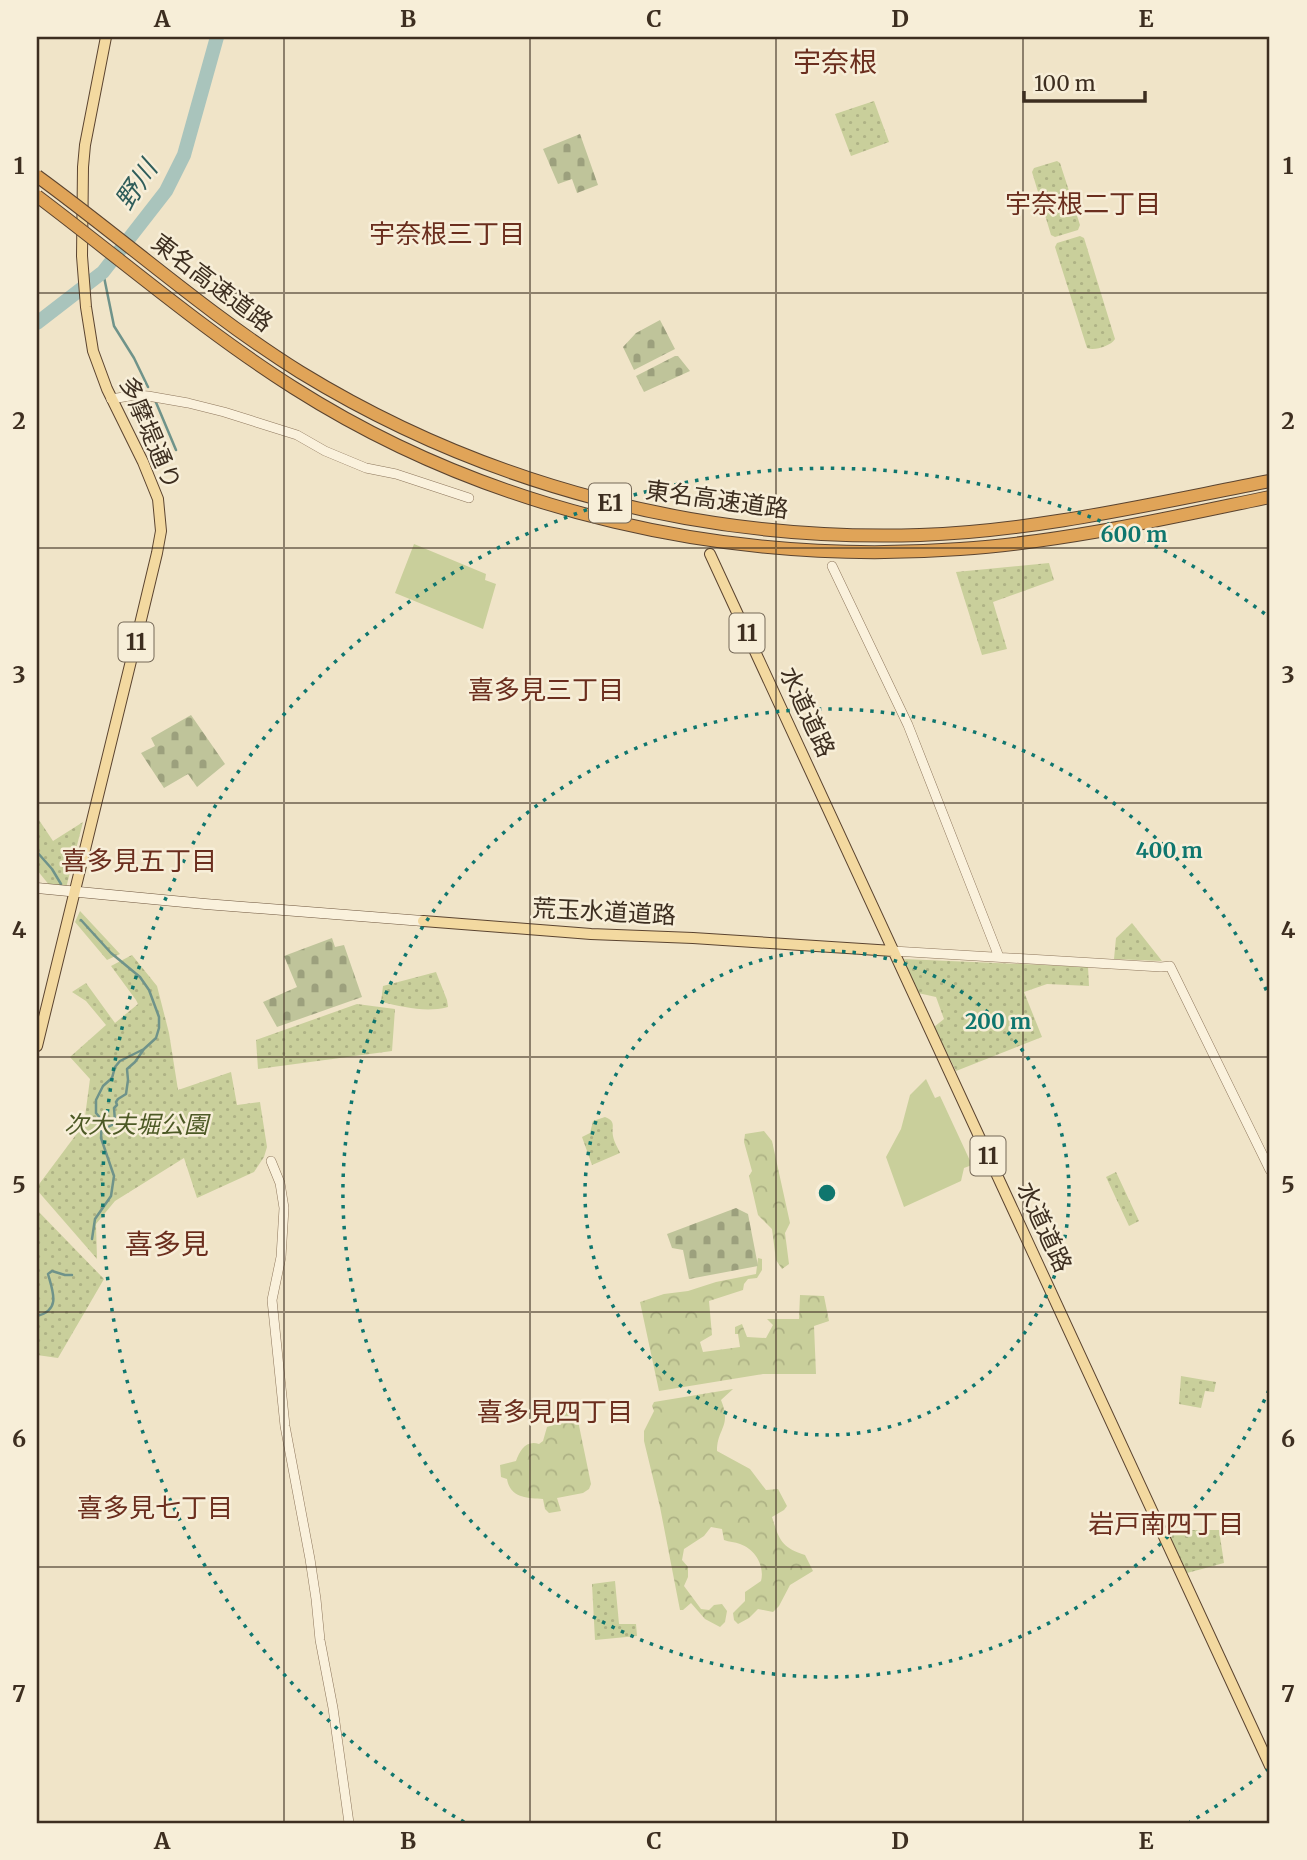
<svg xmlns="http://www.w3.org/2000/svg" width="1307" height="1860" font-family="Merriweather,'Noto Sans JP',serif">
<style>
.green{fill:#c9cf9b}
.forest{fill:url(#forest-crowns)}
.cemetery{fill:url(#cemetery-stones)}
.park{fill:url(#park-dots)}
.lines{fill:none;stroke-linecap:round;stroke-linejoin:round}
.stream{stroke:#6f938a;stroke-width:2.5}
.river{stroke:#a9c4bc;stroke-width:14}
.tertiary-casing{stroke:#8d765c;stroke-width:10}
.secondary-casing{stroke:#6f573f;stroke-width:11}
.primary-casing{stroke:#5b4430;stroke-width:12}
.tertiary{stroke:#faf1dc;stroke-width:9}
.secondary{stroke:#faf1dc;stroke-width:10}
.primary{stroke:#f3d9a0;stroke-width:10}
.motorway-bridge-casing{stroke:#5b4430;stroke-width:14;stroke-linecap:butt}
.motorway-bridge{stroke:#e0a458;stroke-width:12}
.grid{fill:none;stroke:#3d2e20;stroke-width:2;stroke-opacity:0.55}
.ring{fill:none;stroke:#0f766e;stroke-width:3.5;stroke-dasharray:3.5 7}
.labels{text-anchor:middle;stroke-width:5;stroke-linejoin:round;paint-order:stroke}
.shield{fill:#f7eed8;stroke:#756857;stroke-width:2}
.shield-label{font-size:23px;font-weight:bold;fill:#3d2e20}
.street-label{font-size:24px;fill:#3d2e20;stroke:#f7eed8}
.park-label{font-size:24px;font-style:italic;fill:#4d5a26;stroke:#f7eed8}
.water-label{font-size:26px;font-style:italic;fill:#2f5d5a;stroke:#f7eed8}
.neighbourhood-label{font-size:26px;fill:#6b2e1e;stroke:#f7eed8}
.quarter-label{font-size:28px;fill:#6b2e1e;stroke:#f7eed8}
.centre{fill:#0f766e;stroke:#f7eed8;stroke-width:3.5}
.ring-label{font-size:21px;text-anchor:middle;font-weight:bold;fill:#0f766e;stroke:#f7eed8;stroke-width:5;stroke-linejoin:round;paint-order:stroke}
.neatline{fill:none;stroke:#3d2e20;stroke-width:2.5}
.grid-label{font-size:23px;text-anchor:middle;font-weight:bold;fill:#3d2e20}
</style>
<defs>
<pattern id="forest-crowns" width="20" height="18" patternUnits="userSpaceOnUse" patternTransform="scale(1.75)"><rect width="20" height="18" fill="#c9cf9b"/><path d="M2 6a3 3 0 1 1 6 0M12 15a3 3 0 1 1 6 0" fill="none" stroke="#aeb285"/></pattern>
<pattern id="cemetery-stones" width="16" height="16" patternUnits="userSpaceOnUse" patternTransform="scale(1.75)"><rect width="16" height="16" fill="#bfc49a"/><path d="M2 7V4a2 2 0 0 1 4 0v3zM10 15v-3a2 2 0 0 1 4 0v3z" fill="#9ca07d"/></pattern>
<pattern id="park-dots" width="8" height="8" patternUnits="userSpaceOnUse" patternTransform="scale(1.75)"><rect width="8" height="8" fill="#c9cf9b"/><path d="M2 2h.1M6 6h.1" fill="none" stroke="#aeb285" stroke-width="1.8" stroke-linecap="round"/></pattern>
</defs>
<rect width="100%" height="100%" fill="#f0e4c8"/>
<!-- green -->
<path class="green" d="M 414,544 L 486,574 L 485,580 L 496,584 L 483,629 L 395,593 Z
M 926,1079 L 935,1098 L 940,1096 L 972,1165 L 964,1168 L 961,1181 L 904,1207 L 886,1157 L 901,1129 L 910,1095 Z"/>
<!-- forest -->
<path class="forest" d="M 764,1131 L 772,1141 L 790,1223 L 785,1233 L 789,1264 L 782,1269 L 776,1260 L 772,1229 L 758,1215 L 749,1176 L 752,1171 L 744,1142 L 745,1134 Z
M 758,1258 L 762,1259 L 762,1270 L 757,1278 L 748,1279 L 744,1284 L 743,1290 L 709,1301 L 712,1335 L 700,1342 L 703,1352 L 740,1347 L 738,1334 L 735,1334 L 735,1327 L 742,1324 L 747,1337 L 766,1338 L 773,1325 L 767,1319 L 799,1319 L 800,1295 L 824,1296 L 829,1321 L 814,1326 L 816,1374 L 763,1374 L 659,1391 L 640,1302 L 664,1294 L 688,1291 L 716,1282 L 756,1274 Z
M 733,1389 L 721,1400 C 732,1427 717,1428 717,1451 L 750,1469 L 766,1490 L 778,1489 L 787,1506 L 784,1510 L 772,1517 C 779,1540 782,1548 805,1555 L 813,1571 L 790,1585 L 779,1606 L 773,1612 L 758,1609 L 749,1618 L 738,1624 L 734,1620 L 733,1613 L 745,1601 L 745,1592 L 761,1581 C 765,1566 755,1549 740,1544 C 735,1542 729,1542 724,1540 L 722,1529 L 711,1527 L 704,1536 L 684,1549 L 682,1560 L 688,1567 L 688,1577 L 684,1586 L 701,1609 L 709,1610 L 714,1605 L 722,1604 L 727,1611 L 725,1622 L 720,1627 L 705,1619 L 691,1603 L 683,1610 L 680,1610 L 660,1507 L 644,1441 L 644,1431 L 654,1411 L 652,1406 L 654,1402 Z
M 567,1410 L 576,1411 L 591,1484 L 589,1489 L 583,1493 L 557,1498 L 561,1511 L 549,1513 L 545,1509 L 543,1499 C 527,1498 510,1498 507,1479 L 501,1477 L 500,1465 L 516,1461 C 520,1450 526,1440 539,1444 L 543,1441 L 547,1427 L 556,1424 L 554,1416 Z"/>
<!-- cemetery -->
<path class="cemetery" d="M 580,134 L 598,185 L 577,193 L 572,179 L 558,184 L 543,149 Z
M 660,320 L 675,349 L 634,370 L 623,347 L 636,333 Z
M 675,356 L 678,356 L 690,371 L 644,392 L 636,376 Z
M 191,715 L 225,764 L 197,787 L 188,774 L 164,788 L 141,753 L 155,746 L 151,738 Z
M 332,938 L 335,947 L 344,945 L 362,997 L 277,1027 L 263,1002 L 297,987 L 284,956 Z
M 736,1208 L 748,1214 L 758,1266 L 689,1279 L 683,1250 L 672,1248 L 667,1234 Z"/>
<!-- park -->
<path class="park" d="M 874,101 L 889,142 L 851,156 L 835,114 Z
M 1057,161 L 1060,163 L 1080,225 L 1078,230 L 1055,237 L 1051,235 L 1032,172 L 1034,168 Z
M 1080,236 L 1084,238 L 1115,339 C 1111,346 1094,351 1087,348 L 1055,247 L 1057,243 Z
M 1049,563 L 1054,580 L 993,602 L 1007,649 L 982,655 L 956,572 Z
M 37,817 L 53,841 L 83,822 L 66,888 L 50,886 L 37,870 Z
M 80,911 L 120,954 L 107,960 L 75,922 Z
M 1132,923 L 1162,961 L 1114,959 L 1116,938 Z
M 132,955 L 157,986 L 169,1033 L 178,1090 L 231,1072 L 237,1105 L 260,1102 L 267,1147 L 264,1157 L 254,1172 L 197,1198 L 184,1158 L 115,1201 L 96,1224 L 97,1259 L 37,1190 L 37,1187 L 84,1124 L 90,1079 L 70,1057 L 106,1025 L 86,1001 L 72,992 L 86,983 L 115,1023 L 138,1004 L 136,1000 L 111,966 Z
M 904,959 L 1088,967 L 1089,986 L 1047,984 L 1024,992 L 1042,1037 L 956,1071 L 934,1027 L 944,1019 L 936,997 L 918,993 Z
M 436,972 L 447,1000 L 448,1007 C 425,1013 405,1007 381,1002 L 383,986 Z
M 357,1004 L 395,1009 L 392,1051 L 258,1069 L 256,1040 Z
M 605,1117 C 617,1122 611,1126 613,1136 C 614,1142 618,1148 620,1153 L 592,1165 L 582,1137 L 590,1133 L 593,1121 Z
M 1116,1172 L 1139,1221 L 1129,1226 L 1106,1177 Z
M 37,1210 L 104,1279 L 58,1358 L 37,1355 Z
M 1181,1376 L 1216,1382 L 1214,1392 L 1205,1391 L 1201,1408 L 1179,1404 Z
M 1167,1530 L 1219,1530 L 1224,1563 L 1187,1573 Z
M 615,1581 L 619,1624 L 636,1624 L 637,1636 L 595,1640 L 592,1584 Z"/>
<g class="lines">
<!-- stream -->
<path class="stream" d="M 103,272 L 114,326 L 134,358 L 148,387
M 155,400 L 176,450
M 37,852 L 52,869 L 61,884
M 81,920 L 111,953 L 140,977 L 149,990 L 159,1017 L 159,1028 L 156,1038 L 144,1049 L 135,1062 L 127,1069 L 128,1080
M 102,1130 L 112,1125 L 115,1121 L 114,1108 L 117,1105 L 116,1102 L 118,1099 L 126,1094 L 128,1080
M 92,1239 L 95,1219 L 111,1196 L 114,1176 L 101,1138 L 102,1120 L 96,1113 L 96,1100 L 103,1086 L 112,1078 L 115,1067 L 120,1061 L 144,1049
M 37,1316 C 61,1310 53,1292 48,1274 L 52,1271 L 65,1275 L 72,1275"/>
<!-- river -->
<path class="river" d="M 37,323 L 103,272 L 166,191 L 184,155 L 217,37"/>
<defs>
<path id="tertiary" d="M 111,399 L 136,395 L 148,396 L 188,403 L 224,412 L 297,435 L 325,451 L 366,468 L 396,474 L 469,498
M 832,566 L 908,725 L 999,957
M 893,951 L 1161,967 L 1170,966 L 1270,1170
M 271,1161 L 280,1183 L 284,1208 L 281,1257 L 272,1300 L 285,1426 L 310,1559 L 316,1599 L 320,1640 L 333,1708 L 349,1823"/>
<path id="secondary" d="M 37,888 L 205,904 L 423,921"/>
<path id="primary" d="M 710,554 L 1270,1766
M 423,921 L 591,934 L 693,938 L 893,951
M 37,1046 L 140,624 L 157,553 L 161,531 L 158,499 L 143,462 L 107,389 L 93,351 L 86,307 L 82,256 L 83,167 L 85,145 L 106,37"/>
</defs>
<!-- tertiary casing -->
<use href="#tertiary" class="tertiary-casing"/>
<!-- secondary casing -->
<use href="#secondary" class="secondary-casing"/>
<!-- primary casing -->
<use href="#primary" class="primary-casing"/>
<!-- tertiary -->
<use href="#tertiary" class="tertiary"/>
<!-- secondary -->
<use href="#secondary" class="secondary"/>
<!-- primary -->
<use href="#primary" class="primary"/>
<defs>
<path id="motorway-bridge" d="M 37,176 C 125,240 207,314 300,372 C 486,486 702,542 920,535 C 1038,531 1155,503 1270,481
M 37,196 C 122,260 204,331 294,388 C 491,513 729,566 960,549 C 1064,542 1168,518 1270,497"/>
</defs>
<!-- motorway-bridge casing -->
<use href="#motorway-bridge" class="motorway-bridge-casing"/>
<!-- motorway-bridge -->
<use href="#motorway-bridge" class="motorway-bridge"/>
</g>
<!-- grid -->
<path class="grid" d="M 284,37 L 284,1823M 530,37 L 530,1823M 776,37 L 776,1823M 1023,37 L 1023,1823M 37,293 L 1270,293M 37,548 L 1270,548M 37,803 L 1270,803M 37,1057 L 1270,1057M 37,1312 L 1270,1312M 37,1567 L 1270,1567"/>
<!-- distance rings -->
<g class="ring">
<circle cx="827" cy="1193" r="242"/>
<path d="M1269 1390A484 484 0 1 1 1269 996"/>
<path d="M1269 1769A726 726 0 0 1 1190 1822M464 1822A726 726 0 1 1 1269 617"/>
</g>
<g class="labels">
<!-- shield labels -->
<g class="shield">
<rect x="589" y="483.5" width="42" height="39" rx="5"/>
<rect x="729.5" y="613.5" width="35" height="39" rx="5"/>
<rect x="118.5" y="622.5" width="35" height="39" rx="5"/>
<rect x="970.5" y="1136.5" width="35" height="39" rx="5"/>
</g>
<g class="shield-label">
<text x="610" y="511">E1</text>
<text x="747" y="641">11</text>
<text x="136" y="650">11</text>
<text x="988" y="1164">11</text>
</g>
<!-- street labels -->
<g class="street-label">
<text transform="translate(212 283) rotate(37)" y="8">東名高速道路</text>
<text transform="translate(150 433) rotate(67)" y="8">多摩堤通り</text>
<text transform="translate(717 500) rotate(8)" y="8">東名高速道路</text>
<text transform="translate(807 712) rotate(65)" y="8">水道道路</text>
<text transform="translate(604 912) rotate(3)" y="8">荒玉水道道路</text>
<text transform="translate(1044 1227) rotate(65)" y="8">水道道路</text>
</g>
<!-- park labels -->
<g class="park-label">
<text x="136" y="1133">次大夫堀公園</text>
</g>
<!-- water labels -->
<g class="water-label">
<text transform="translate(136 185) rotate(-56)" y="9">野川</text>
</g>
<!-- neighbourhood labels -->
<g class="neighbourhood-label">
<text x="1083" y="213">宇奈根二丁目</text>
<text x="447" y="243">宇奈根三丁目</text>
<text x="546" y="699">喜多見三丁目</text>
<text x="139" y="870">喜多見五丁目</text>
<text x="555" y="1421">喜多見四丁目</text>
<text x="155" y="1517">喜多見七丁目</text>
<text x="1166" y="1533">岩戸南四丁目</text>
</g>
<!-- quarter labels -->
<g class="quarter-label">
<text x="835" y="72">宇奈根</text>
<text x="167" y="1254">喜多見</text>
</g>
</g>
<circle cx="827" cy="1193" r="10" class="centre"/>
<g class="ring-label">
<text x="1134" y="542">600 m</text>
<text x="1169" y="858">400 m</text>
<text x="998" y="1029">200 m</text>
</g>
<!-- border -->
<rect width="1307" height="1860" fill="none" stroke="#f7eed8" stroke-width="77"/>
<!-- scale -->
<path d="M1024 91v10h121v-10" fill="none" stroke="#3d2e20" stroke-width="3.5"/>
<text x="1034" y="91" font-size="21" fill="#3d2e20" stroke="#f7eed8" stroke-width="5" paint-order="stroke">100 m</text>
<rect x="38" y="38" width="1230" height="1784" class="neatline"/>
<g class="grid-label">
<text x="162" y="27">A</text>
<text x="408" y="27">B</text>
<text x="654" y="27">C</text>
<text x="900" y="27">D</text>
<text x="1146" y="27">E</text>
<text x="19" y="174">1</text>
<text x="1288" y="174">1</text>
<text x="19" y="429">2</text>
<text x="1288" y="429">2</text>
<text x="19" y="683">3</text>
<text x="1288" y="683">3</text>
<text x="19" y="938">4</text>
<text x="1288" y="938">4</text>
<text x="19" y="1193">5</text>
<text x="1288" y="1193">5</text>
<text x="19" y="1447">6</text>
<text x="1288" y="1447">6</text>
<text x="19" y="1702">7</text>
<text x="1288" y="1702">7</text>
<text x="162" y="1849">A</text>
<text x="408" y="1849">B</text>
<text x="654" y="1849">C</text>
<text x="900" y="1849">D</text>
<text x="1146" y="1849">E</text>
</g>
</svg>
